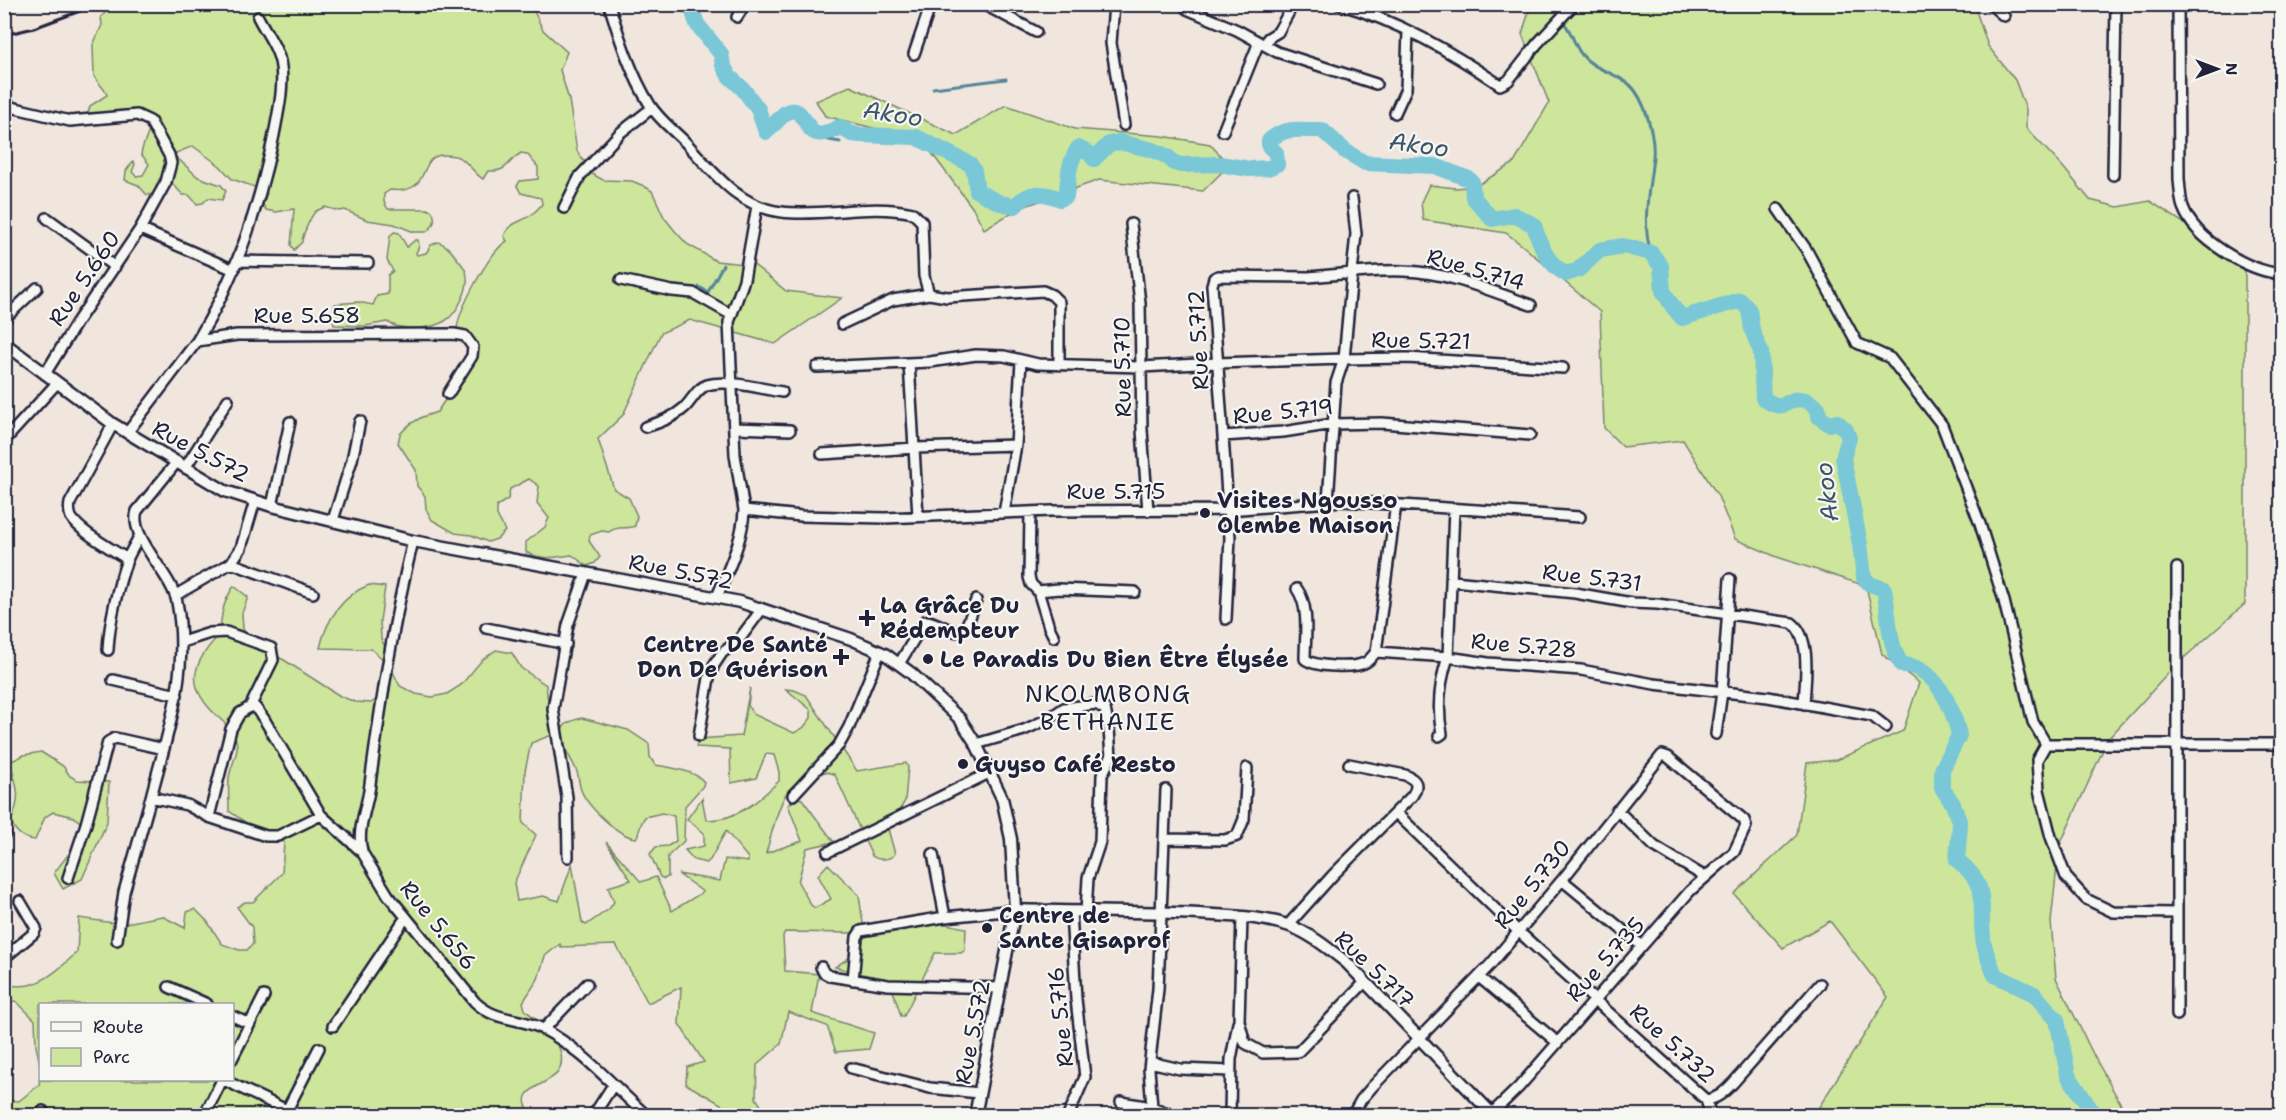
<svg xmlns="http://www.w3.org/2000/svg" width="2286" height="1120" font-family="'Shantell Sans',sans-serif">
<style>
.green{fill:#cde69c;stroke:#78846c;stroke-width:1.5}
.lines{fill:none;stroke-linecap:round;stroke-linejoin:round}
.stream{stroke:#568599;stroke-width:3}
.river{stroke:#79c7d7;stroke-width:16}
.minor-casing{stroke:#22223b;stroke-width:14}
.tertiary-casing{stroke:#22223b;stroke-width:15}
.minor{stroke:#f6f6f2;stroke-width:9}
.tertiary{stroke:#f6f6f2;stroke-width:10}
.rail{stroke:#22223b;stroke-width:3}
.poi-dot{fill:#22223b;stroke:#f6f6f2;stroke-width:2}
.labels{text-anchor:middle;stroke-width:4.5;stroke-linejoin:round;paint-order:stroke}
.street-label{font-size:22px;fill:#22223b;stroke:#f6f6f2}
.poi-label{font-size:22px;font-weight:bold;fill:#22223b;stroke:#f6f6f2;text-anchor:start}
.water-label{font-size:24px;font-style:italic;fill:#3c546a;stroke:#f6f6f2}
.neighbourhood-label{font-size:24px;letter-spacing:1.5px;fill:#22223b;stroke:#f6f6f2}
</style>
<rect width="100%" height="100%" fill="#f0e6dd"/>
<filter id="ink" filterUnits="userSpaceOnUse"><feTurbulence type="fractalNoise" baseFrequency=".0167" numOctaves="2"/><feDisplacementMap in="SourceGraphic" scale="12" xChannelSelector="R" yChannelSelector="G"/><feConvolveMatrix kernelMatrix="1 2 1 2 8 2 1 2 1" color-interpolation-filters="sRGB"/></filter>
<g filter="url(#ink)">
<!-- green -->
<path class="green" d="M 122,5 L 531,5 L 543,30 L 567,52 L 560,70 L 569,100 L 577,151 L 592,174 L 603,180 L 632,181 L 644,186 L 652,191 L 664,217 L 675,231 L 687,244 L 716,261 L 754,265 L 786,291 L 842,298 L 775,344 L 690,320 L 661,333 L 623,415 L 598,439 L 614,489 L 629,498 L 637,516 L 635,526 C 626,530 618,525 609,532 L 602,531 L 590,535 L 589,541 L 600,557 L 595,563 L 587,566 L 572,555 C 557,557 540,561 526,552 L 526,542 L 545,527 L 549,518 L 537,503 L 539,486 L 529,479 L 510,489 L 508,499 L 497,506 L 497,515 L 505,531 L 497,539 L 488,542 L 471,535 L 455,533 L 432,520 L 426,509 L 425,496 L 417,486 L 416,470 L 398,443 L 400,434 L 410,424 L 422,417 L 437,412 L 451,391 L 472,352 L 457,331 C 457,311 490,251 507,241 L 504,236 C 511,221 520,223 531,215 C 535,212 539,208 542,204 L 541,198 L 521,193 L 517,186 L 520,181 L 538,179 L 538,167 L 527,154 L 521,153 C 506,162 509,172 488,171 L 483,179 C 473,173 468,161 458,157 C 453,155 449,155 444,155 C 415,155 435,195 390,190 L 384,194 L 384,202 L 388,209 L 427,209 L 432,211 C 437,220 434,226 426,232 L 414,232 L 394,224 L 367,220 L 345,210 L 339,211 L 325,207 C 323,208 317,210 315,212 C 311,216 302,236 302,242 L 294,250 L 291,245 L 294,209 L 276,212 L 266,210 L 262,203 L 267,194 L 266,191 L 232,179 L 220,166 L 193,146 L 176,153 L 175,156 L 198,177 L 221,185 L 226,191 L 222,200 L 208,198 L 203,203 L 197,204 L 189,195 L 183,195 L 164,175 L 159,179 L 154,194 L 147,195 L 138,185 L 125,180 L 126,171 L 133,161 L 135,164 L 132,172 L 136,176 L 143,175 L 149,164 L 141,154 C 143,142 150,134 151,121 L 138,115 L 97,124 L 91,123 L 87,117 L 90,106 L 107,95 C 104,87 97,83 94,76 L 93,45 L 102,25 L 101,17 L 108,10 Z
M 1531,5 L 1974,5 L 1988,46 L 2015,80 L 2026,109 L 2026,128 L 2063,167 L 2090,200 L 2118,207 L 2150,201 L 2245,263 L 2245,604 L 2176,665 L 2108,739 L 2059,847 L 2051,922 L 2056,978 L 2094,1056 L 2127,1115 L 1814,1115 L 1888,997 L 1830,921 L 1783,948 L 1734,894 L 1797,835 L 1807,763 L 1836,760 L 1903,731 L 1919,683 L 1882,654 L 1866,586 L 1777,557 L 1735,539 L 1718,496 L 1683,440 L 1623,447 L 1604,428 L 1600,312 L 1523,246 L 1506,233 L 1423,220 L 1421,202 L 1429,185 L 1456,188 L 1476,186 L 1514,163 L 1549,103 L 1522,34 Z
M 850,86 L 956,135 L 1006,105 L 1075,129 L 1162,136 L 1210,144 L 1229,165 L 1203,191 L 1099,180 L 1020,208 L 984,229 L 974,210 L 922,140 L 825,116 L 816,101 Z
M 394,232 L 399,233 L 407,247 L 415,240 L 418,240 L 419,246 L 416,253 L 417,255 L 426,253 L 431,245 L 438,242 C 445,244 451,250 455,256 C 459,261 464,266 466,272 C 471,286 458,313 445,321 C 430,330 402,331 387,322 L 365,326 L 334,325 L 332,313 L 335,304 L 358,302 L 373,305 L 377,296 L 388,294 L 388,275 L 393,271 L 387,260 L 390,236 Z
M 369,585 L 385,587 L 380,621 L 381,639 L 389,654 L 391,668 L 400,686 L 416,694 L 432,697 L 447,694 L 461,685 L 482,660 L 496,650 L 512,653 L 521,668 L 546,685 L 552,735 L 531,743 L 525,771 L 523,823 L 536,835 L 514,883 L 517,901 L 543,896 L 559,901 L 572,864 L 582,922 L 586,925 L 609,909 L 614,902 L 608,887 L 631,880 L 606,842 L 641,882 L 656,877 L 672,911 L 703,892 L 678,874 L 720,881 L 725,859 L 748,862 L 748,858 L 726,831 L 710,860 L 706,863 L 694,860 L 685,850 L 704,846 L 704,833 L 687,819 L 702,798 L 706,819 L 708,820 C 738,820 758,801 779,781 L 779,772 L 774,755 L 766,754 L 756,778 L 731,783 L 730,749 L 696,747 L 698,739 L 741,736 L 750,688 L 748,706 L 753,714 L 794,733 L 803,728 L 811,718 L 811,710 L 786,689 L 794,690 L 806,695 L 857,771 L 906,763 L 908,767 L 905,801 L 888,829 L 895,854 C 889,860 879,861 872,856 L 835,775 C 823,766 792,782 786,794 C 776,811 772,834 766,853 L 802,841 L 788,805 L 798,798 L 802,799 L 834,842 L 807,848 L 798,882 L 811,905 L 815,908 L 831,899 L 818,875 L 828,864 L 859,895 L 864,930 L 930,921 L 966,928 L 965,950 L 961,953 L 935,953 L 904,1016 L 901,1016 L 890,981 L 835,967 L 852,956 L 852,933 L 785,932 L 783,936 L 785,971 L 819,974 L 812,1013 L 874,1033 L 869,1049 L 836,1052 L 827,1026 L 788,1012 L 781,1044 L 757,1065 L 756,1098 L 767,1115 L 724,1115 L 721,1104 L 686,1084 L 687,1067 L 704,1062 L 679,1024 L 681,987 L 648,1003 L 616,945 L 561,947 L 560,944 L 545,956 L 538,979 L 523,1002 L 525,1010 C 541,1023 572,1048 558,1072 C 550,1085 508,1089 533,1115 L 5,1116 L 5,1100 L 19,1101 L 39,1085 L 40,1077 L 40,1080 L 232,1080 L 232,1004 L 40,1004 L 40,1064 L 36,1046 L 35,1020 L 16,1001 L 5,1002 L 4,985 C 12,985 22,987 29,985 C 47,981 64,965 77,952 L 79,918 L 121,924 L 162,916 L 185,928 L 187,912 L 195,909 L 207,921 L 222,944 L 239,950 L 247,950 L 253,944 L 252,927 L 237,907 L 245,902 L 253,902 L 282,873 L 284,842 L 272,831 L 254,828 L 229,811 C 229,801 228,789 229,778 C 230,768 237,757 237,747 C 237,733 226,724 217,716 C 185,686 191,664 220,634 C 221,614 223,602 234,586 L 248,597 L 242,613 L 243,629 L 253,645 L 284,660 L 340,696 L 355,702 L 371,703 L 385,693 L 384,660 L 371,649 L 320,648 C 326,620 343,595 369,585 Z
M 582,718 L 628,730 L 649,744 L 650,757 L 655,765 C 668,767 697,771 704,782 L 703,786 L 685,806 L 684,841 L 668,856 L 668,877 L 664,879 L 660,877 L 650,854 L 656,847 L 668,846 L 676,841 L 674,816 L 662,813 L 645,817 C 639,825 640,833 636,838 C 619,837 587,806 581,790 C 579,785 579,778 577,772 C 569,751 543,726 582,718 Z
M 41,752 L 63,766 L 70,776 L 77,780 L 109,782 L 107,822 L 82,879 L 63,889 L 54,873 L 74,847 L 81,823 L 74,817 L 53,812 L 45,817 L 35,840 C 23,839 15,832 11,821 C 22,797 17,786 10,762 L 24,755 Z"/>
<g class="lines">
<!-- stream -->
<path class="stream" d="M 1564,23 C 1573,33 1574,46 1582,55 C 1593,69 1615,73 1629,84 C 1645,98 1655,136 1653,157 C 1650,188 1641,222 1651,253
M 933,88 L 1006,79
M 817,134 L 818,138 L 840,142
M 699,287 L 708,292 L 723,265"/>
<!-- river -->
<path class="river" d="M 686,4 L 692,9 L 697,24 L 721,54 L 723,65 L 729,76 L 743,89 L 758,109 L 766,132 C 773,127 781,115 787,112 C 803,104 805,131 817,133 C 824,135 834,130 840,127 L 852,134 L 860,135 L 916,137 L 970,164 L 974,171 L 977,191 L 1000,203 L 1015,206 C 1029,191 1042,191 1060,199 L 1066,196 C 1070,173 1066,170 1078,148 L 1089,153 L 1094,159 L 1109,144 L 1119,142 L 1153,150 L 1168,157 L 1174,163 L 1181,165 L 1220,164 L 1249,169 L 1268,168 L 1277,164 L 1276,153 L 1269,146 L 1269,141 C 1285,125 1302,131 1322,130 L 1345,151 L 1365,163 L 1435,166 L 1469,179 L 1472,182 L 1473,197 L 1492,219 L 1514,215 L 1534,225 C 1540,245 1547,264 1566,274 L 1578,270 L 1600,250 L 1623,246 L 1651,253 L 1661,266 L 1663,291 L 1673,307 L 1682,318 L 1740,300 L 1749,310 L 1752,330 L 1761,352 L 1763,398 C 1787,416 1786,395 1805,400 C 1809,401 1814,406 1818,408 L 1819,417 L 1829,424 L 1837,422 L 1846,430 L 1849,438 L 1843,458 L 1860,544 L 1864,578 L 1870,584 L 1884,589 C 1890,614 1887,644 1902,665 C 1935,665 1953,708 1959,735 L 1942,770 L 1942,788 L 1953,804 L 1960,824 L 1957,860 C 1993,888 1977,906 1984,944 C 1986,954 1991,965 1995,975 L 2034,994 L 2057,1020 L 2068,1075 L 2095,1116"/>
<defs>
<path id="minor" d="M 609,4 C 620,40 631,74 650,105 C 660,121 676,132 688,145 C 715,174 739,207 782,212 C 825,217 869,203 913,213 L 922,222 L 924,276 L 929,294 L 947,297 L 1043,291 L 1052,295 L 1059,302 L 1059,365
M 983,4 L 1036,32
M 1114,4 L 1111,43 L 1124,125
M 1339,4 C 1398,21 1450,51 1500,85 L 1508,81 L 1537,44 L 1574,4
M 1990,4 L 2004,16
M 2178,4 L 2179,179 C 2180,188 2180,199 2183,207 C 2195,240 2248,271 2282,274
M 1187,9 L 1237,30 L 1277,52 L 1376,84
M 1371,14 L 1379,4
M 737,17 L 745,4
M 1266,46 L 1268,38 L 1278,32 L 1289,12 L 1287,4
M 914,54 L 931,4
M 7,106 L 70,121 L 137,115 L 150,121 L 169,155 L 171,163 L 166,182 L 140,229
M 1395,113 L 1406,89 L 1408,31
M 1223,131 L 1259,42
M 2113,175 L 2116,4
M 564,208 L 580,176 L 620,133 L 652,108
M 1778,209 L 1806,249 L 1857,343 L 1890,358 L 1942,425 L 1980,524 L 2004,601 L 2033,722 L 2046,744
M 47,218 L 115,267
M 1131,224 L 1140,303 L 1142,430 L 1148,511
M 237,261 L 368,263
M 621,280 L 672,291 L 693,293 L 730,314
M 4,319 L 37,288
M 842,324 L 893,300 L 929,294
M 197,341 C 236,278 259,207 274,135 C 278,113 284,89 281,67 C 279,49 266,33 258,17
M 909,363 L 918,516
M 817,367 L 930,362 L 976,355 L 1004,356 L 1038,364 L 1141,367 L 1217,363 L 1344,359 L 1352,273 C 1369,272 1387,270 1404,271 C 1448,272 1491,291 1531,305
M 45,374 L 77,322 L 140,229 L 234,270
M 113,424 L 70,503 C 69,508 69,512 71,517 C 80,532 112,549 127,559
M 645,427 C 659,423 673,418 684,408 C 691,402 697,388 707,385 C 727,379 762,389 782,392
M 734,428 L 790,430
M 127,433 L 197,341 L 237,335 L 454,334 L 465,336 L 473,347 L 472,356 L 448,394
M 1223,436 L 1212,285 L 1214,278 L 1218,276 L 1309,277 L 1352,273 L 1356,234 L 1352,198
M 4,441 L 57,383
M 822,454 L 915,448 L 1016,445
M 176,463 L 137,511 C 128,536 172,575 177,602 C 190,671 168,731 151,797 L 187,805 L 209,817 L 266,836 L 278,836 L 321,815
M 185,468 L 228,400
M 1328,502 L 1336,383 L 1344,359 L 1407,358 L 1563,368
M 272,506 L 290,422
M 1454,509 L 1448,657 L 1488,663 L 1581,670 L 1654,684 L 1768,697 L 1872,716 L 1886,727
M 744,510 L 735,455 L 729,322 L 744,280 L 757,206
M 1030,512 L 1029,577 L 1031,584 L 1038,591 L 1059,589 L 1135,592
M 1004,513 L 1016,445 L 1021,361
M 333,520 L 352,460 L 360,421
M 231,563 L 313,593
M 2177,568 L 2177,1015
M 1453,581 L 1575,593 L 1632,603 L 1657,604 L 1792,623 C 1812,638 1805,682 1804,704
M 1297,589 C 1310,607 1305,638 1305,659 C 1315,667 1355,669 1366,662 C 1370,660 1373,655 1376,652 L 1448,657 C 1440,681 1437,709 1442,734 L 1439,736
M 1038,591 L 1049,627 L 1054,637
M 176,595 L 231,563 L 241,548 L 255,501
M 717,597 C 728,569 743,541 744,510 L 801,516 L 885,518 L 1051,511 L 1228,510 L 1342,501 L 1580,517
M 1226,619 L 1230,538 L 1223,436 L 1283,432 L 1333,424 L 1382,423 L 1530,435
M 486,628 L 566,644
M 182,642 L 210,633 L 226,632 L 271,648 L 273,660 L 250,707 L 240,713 L 231,729 L 209,817
M 108,650 C 109,625 118,584 127,560 C 130,552 136,543 140,535
M 1376,652 L 1396,504
M 899,664 L 925,621 C 936,619 957,640 965,628 C 970,620 973,608 976,600
M 113,680 L 177,695
M 250,707 L 255,707 L 264,719 L 321,815 L 362,852 L 388,895 L 475,1002 C 497,1023 518,1016 543,1029 C 583,1050 613,1086 647,1116
M 1716,734 L 1722,692 L 1730,579
M 699,736 L 709,678 L 714,665 L 722,653 L 738,641 L 762,609
M 976,744 L 1024,730 L 1048,719 L 1064,708 L 1096,704 L 1105,709 L 1109,729 L 1111,757 L 1102,775 L 1100,842 L 1088,878 L 1086,912
M 2046,744 L 2037,760 L 2039,790 L 2051,837 L 2066,877 L 2086,899 L 2113,912 L 2176,913
M 2046,744 L 2282,744
M 793,795 L 839,745 L 849,727 L 880,652
M 1617,810 L 1654,846 L 1705,877
M 1396,813 L 1518,931 L 1706,1100 C 1718,1099 1725,1091 1733,1083 L 1820,984
M 4,835 L 5,834
M 1165,839 L 1225,840 L 1237,836 L 1244,819 L 1247,768
M 362,851 C 356,829 368,806 370,784 C 381,702 393,622 413,541
M 828,852 L 991,772
M 933,854 L 945,917 L 1015,910
M 568,857 L 567,797 L 553,709 L 568,625 L 586,574
M 68,878 L 86,824 L 108,742 L 115,738 L 164,749
M 1562,880 L 1642,946
M 1242,917 L 1239,1021 L 1245,1043 L 1263,1053 L 1298,1052 L 1365,982
M 1288,925 L 1333,875 L 1412,796 C 1419,785 1417,780 1405,775 L 1349,764
M 117,940 L 124,892 L 151,797
M 4,958 L 34,933 L 36,928 L 20,901
M 821,967 L 824,973 L 830,976 L 888,985 L 1000,988
M 1479,977 L 1557,1042
M 853,980 L 857,937 L 861,931 L 945,917
M 169,987 L 207,1004
M 232,1016 L 250,1024
M 333,1026 L 406,917
M 543,1030 L 587,984
M 232,1059 L 264,996
M 1150,1062 L 1180,1069 L 1230,1071
M 851,1068 L 930,1088 L 979,1093
M 224,1080 L 299,1116
M 1706,1100 L 1711,1116
M 1121,1102 L 1152,1107 L 1175,1116
M 1152,1107 L 1149,1069 L 1158,989 L 1166,790
M 287,1110 L 319,1048
M 39,1116 L 43,1111
M 204,1116 L 222,1080
M 593,1116 L 613,1085
M 1068,1116 L 1085,1077 L 1076,999 L 1071,912
M 1230,1116 L 1231,1059 L 1238,1023
M 1352,1116 L 1361,1100 L 1372,1087 L 1491,964 L 1562,880 L 1662,755 L 1668,757 L 1744,820 L 1746,826 L 1734,852 L 1690,891 L 1519,1087 L 1489,1116"/>
<path id="tertiary" d="M 4,343 L 113,424 L 225,491 L 272,506 L 413,541 L 740,602 L 851,639 L 885,654 L 911,673 L 960,719 L 976,744 L 1002,798 L 1011,839 L 1015,910 L 975,1116
M 1015,910 C 1076,912 1138,911 1199,914 C 1229,916 1261,916 1290,926 C 1311,934 1329,949 1347,963 L 1494,1116"/>
</defs>
<!-- minor casing -->
<use href="#minor" class="minor-casing"/>
<!-- tertiary casing -->
<use href="#tertiary" class="tertiary-casing"/>
<!-- minor -->
<use href="#minor" class="minor"/>
<!-- tertiary -->
<use href="#tertiary" class="tertiary"/>
<!-- rail -->
<path class="rail" d="M 4,35 L 34,28 L 99,4"/>
</g>
</g>
<!-- markers -->
<g class="poi-dot">
<circle cx="1205" cy="513" r="6"/>
<path d="M864 609h6v6h6v6h-6v6h-6v-6h-6v-6h6z"/>
<path d="M838 648h6v6h6v6h-6v6h-6v-6h-6v-6h6z"/>
<circle cx="928" cy="659" r="6"/>
<circle cx="963" cy="764" r="6"/>
<circle cx="987" cy="928" r="6"/>
</g>
<g class="labels">
<!-- street labels -->
<g class="street-label">
<text transform="translate(1476 269) rotate(16)" y="8">Rue 5.714</text>
<text transform="translate(84 278) rotate(-56)" y="8">Rue 5.660</text>
<text x="307" y="323">Rue 5.658</text>
<text transform="translate(1198 340) rotate(-93)" y="8">Rue 5.712</text>
<text transform="translate(1421 340) rotate(1)" y="8">Rue 5.721</text>
<text transform="translate(1122 367) rotate(-91)" y="8">Rue 5.710</text>
<text transform="translate(1283 411) rotate(-6)" y="8">Rue 5.719</text>
<text transform="translate(201 451) rotate(28)" y="8">Rue 5.572</text>
<text x="1116" y="499">Rue 5.715</text>
<text transform="translate(681 571) rotate(11)" y="8">Rue 5.572</text>
<text transform="translate(1592 577) rotate(7)" y="8">Rue 5.731</text>
<text transform="translate(1524 645) rotate(5)" y="8">Rue 5.728</text>
<text transform="translate(1532 884) rotate(-51)" y="8">Rue 5.730</text>
<text transform="translate(439 925) rotate(51)" y="8">Rue 5.656</text>
<text transform="translate(1605 959) rotate(-48)" y="8">Rue 5.735</text>
<text transform="translate(1375 969) rotate(44)" y="8">Rue 5.717</text>
<text transform="translate(1060 1017) rotate(-96)" y="8">Rue 5.716</text>
<text transform="translate(972 1032) rotate(-79)" y="8">Rue 5.572</text>
<text transform="translate(1673 1043) rotate(42)" y="8">Rue 5.732</text>
</g>
<!-- poi labels -->
<g class="poi-label">
<text x="1217" y="508">Visites Ngousso<tspan x="1217" dy="25">Olembe Maison</tspan></text>
<text x="880" y="613">La Grâce Du<tspan x="880" dy="25">Rédempteur</tspan></text>
<text x="828" y="652" text-anchor="end">Centre De Santé<tspan x="828" dy="25">Don De Guérison</tspan></text>
<text x="940" y="667">Le Paradis Du Bien Être Élysée</text>
<text x="975" y="772">Guyso Café Resto</text>
<text x="999" y="923">Centre de<tspan x="999" dy="25">Sante Gisaprof</tspan></text>
</g>
<!-- water labels -->
<g class="water-label">
<text transform="translate(893 114) rotate(9)" y="8">Akoo</text>
<text transform="translate(1419 145) rotate(8)" y="8">Akoo</text>
<text transform="translate(1827 492) rotate(-97)" y="8">Akoo</text>
</g>
<!-- neighbourhood labels -->
<g class="neighbourhood-label">
<text x="1108" y="702">NKOLMBONG<tspan x="1108" dy="28">BETHANIE</tspan></text>
</g>
</g>
<!-- margin -->
<rect width="2286" height="1120" fill="none" stroke="#f6f6f2" stroke-width="24"/>
<rect x="12" y="12" width="2262" height="1096" fill="none" stroke="#22223b" stroke-width="2" filter="url(#ink)"/>
<!-- legend -->
<rect x="39" y="1003" width="195" height="78" fill="#f6f6f2" stroke="#a1a1a9" stroke-width="1.5"/>
<rect x="51" y="1022" width="30" height="9" fill="#f6f6f2" stroke="#a1a1a9" stroke-width="1.5"/>
<text x="93" y="1033" font-size="18" fill="#22223b">Route</text>
<rect x="51" y="1048" width="30" height="18" fill="#cde69c" stroke="#a1a1a9" stroke-width="1.5"/>
<text x="93" y="1063" font-size="18" fill="#22223b">Parc</text>
<!-- north arrow -->
<g transform="translate(2217 69) rotate(90)" stroke="#f6f6f2" stroke-width="4.5" paint-order="stroke">
<path d="M0-4.5L10 22L0 15L-10 22Z" fill="#22223b"/>
<text y="-9" font-size="16" font-weight="bold" text-anchor="middle" fill="#22223b">N</text>
</g>
</svg>
